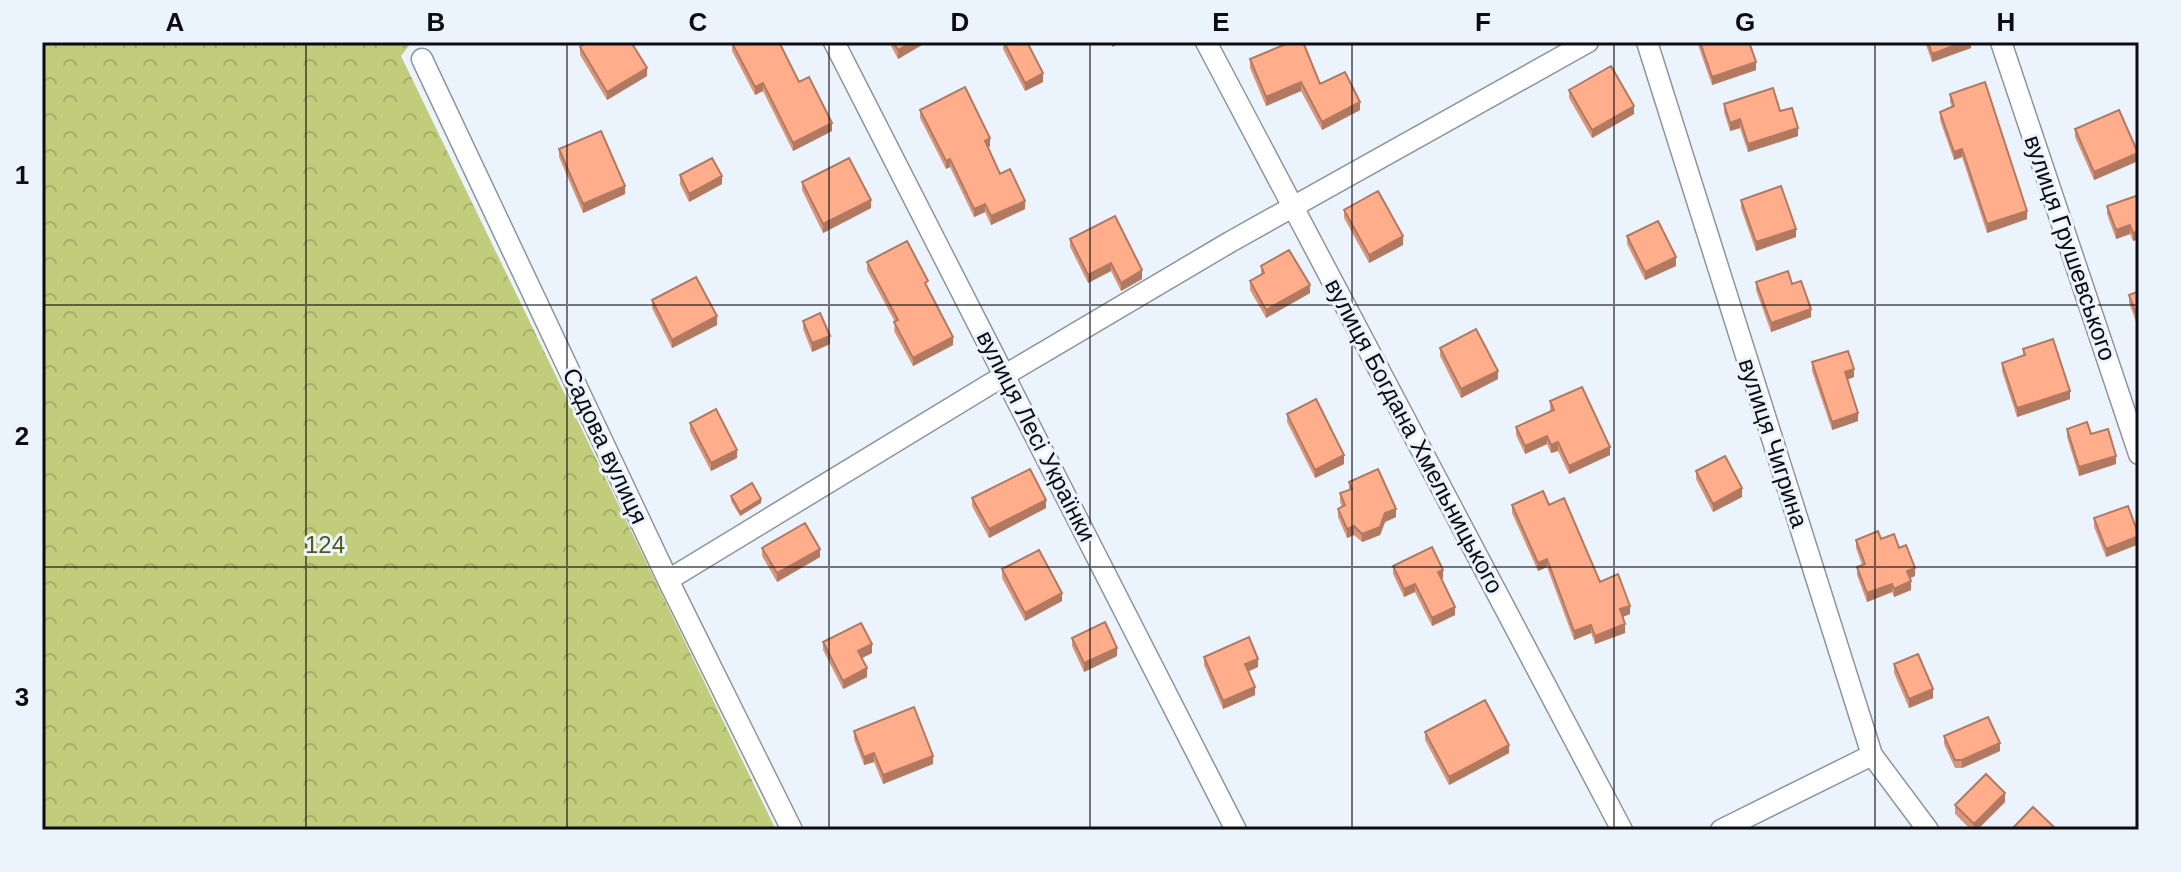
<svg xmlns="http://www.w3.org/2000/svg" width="2181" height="872" font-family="Helvetica,sans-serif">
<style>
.forest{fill:url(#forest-crowns)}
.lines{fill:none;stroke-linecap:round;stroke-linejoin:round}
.street-casing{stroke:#8e959d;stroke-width:23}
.street{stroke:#fff;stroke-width:20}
.wall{fill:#db9578}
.shaded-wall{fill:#b27961}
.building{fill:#ffad8b;stroke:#b27961;stroke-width:2}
.grid{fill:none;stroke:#0b0d10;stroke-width:2;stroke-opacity:0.55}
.labels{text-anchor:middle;stroke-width:6;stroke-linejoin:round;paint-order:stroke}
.street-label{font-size:24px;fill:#0b0d10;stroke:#ebf4fc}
.park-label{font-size:24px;fill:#52591d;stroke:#ebf4fc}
.neatline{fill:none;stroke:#0b0d10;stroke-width:3}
.grid-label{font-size:26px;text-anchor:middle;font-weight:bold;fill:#0b0d10}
</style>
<defs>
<pattern id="forest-crowns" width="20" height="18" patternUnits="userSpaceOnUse" patternTransform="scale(2)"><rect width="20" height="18" fill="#c1cd7b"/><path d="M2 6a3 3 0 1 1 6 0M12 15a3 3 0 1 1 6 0" fill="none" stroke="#a4af69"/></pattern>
</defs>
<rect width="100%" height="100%" fill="#ebf4fc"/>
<!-- forest -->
<path class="forest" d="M 42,42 L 412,42 L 401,56 L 776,830 L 42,830 Z"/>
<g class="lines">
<defs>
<path id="street" d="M 834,42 L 1236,830
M 1206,42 L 1622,830
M 1647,42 L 1872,755 L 1928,830
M 2001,42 L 2139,454
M 422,59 L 668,580 L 792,830
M 668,580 L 1005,375 L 1230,242 L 1588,42
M 1721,830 L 1872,755"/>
</defs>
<!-- street casing -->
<use href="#street" class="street-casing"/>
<!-- street -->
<use href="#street" class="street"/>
</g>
<!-- wall -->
<path class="wall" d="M 889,42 L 927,42 L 898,59 Z
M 1003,42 L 1027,42 L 1043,82 L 1025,91 L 1003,49 Z
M 1697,42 L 1753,42 L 1750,46 L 1756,70 L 1712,85 Z
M 1925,42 L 1971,42 L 1971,48 L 1932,62 Z
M 732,43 L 799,82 L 832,131 L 793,151 L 763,91 L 755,95 L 732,51 Z
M 580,47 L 647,76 L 607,100 L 580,55 Z
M 1250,59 L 1320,84 L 1360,110 L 1322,130 L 1301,91 L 1266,106 L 1250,68 Z
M 1569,90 L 1634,114 L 1592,138 L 1569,98 Z
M 1950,94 L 2027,219 L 1987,233 L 1962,157 L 1954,160 L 1940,120 L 1940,112 L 1952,107 L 1950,102 Z
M 1724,104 L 1780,111 L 1798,136 L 1748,152 L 1740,128 L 1730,131 L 1724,112 Z
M 920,110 L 990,146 L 988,148 L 1000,174 L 1025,209 L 991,225 L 985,212 L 974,217 L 950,167 L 946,169 L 920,118 Z
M 2075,129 L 2138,161 L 2094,180 L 2075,137 Z
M 559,149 L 625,194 L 583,213 L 559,157 Z
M 680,175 L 722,184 L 689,202 L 680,184 Z
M 802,182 L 871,208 L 823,233 L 802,190 Z
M 2139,195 L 2139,239 L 2133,241 L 2130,234 L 2116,239 L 2107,214 L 2107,206 Z
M 1741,200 L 1796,237 L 1756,251 L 1741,208 Z
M 1344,210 L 1403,245 L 1369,263 L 1344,218 Z
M 1627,236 L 1676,266 L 1645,280 L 1627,244 Z
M 1070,239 L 1142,279 L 1121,291 L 1111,271 L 1088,283 L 1070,247 Z
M 867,262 L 928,289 L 953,345 L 913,366 L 894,331 L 895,322 L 867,270 Z
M 1261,266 L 1310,293 L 1266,318 L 1250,290 L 1250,281 L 1261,275 Z
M 1756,282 L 1792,284 L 1811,317 L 1771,332 L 1756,290 Z
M 2139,291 L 2139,330 L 2129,303 L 2129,295 Z
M 652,300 L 717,325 L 672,348 L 652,308 Z
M 803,321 L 830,344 L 812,352 L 803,329 Z
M 1440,348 L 1498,379 L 1461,398 L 1440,356 Z
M 2023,349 L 2070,399 L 2017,417 L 2002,371 L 2002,363 L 2023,356 Z
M 1812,362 L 1854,377 L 1847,380 L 1858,421 L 1832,430 L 1812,371 Z
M 1550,401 L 1610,455 L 1569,474 L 1558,451 L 1551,453 L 1547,444 L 1525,454 L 1516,435 L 1516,427 L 1550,411 Z
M 1287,414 L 1344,464 L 1315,478 L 1287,422 Z
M 690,423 L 737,458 L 711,471 L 690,431 Z
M 2067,429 L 2091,434 L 2116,464 L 2079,476 L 2067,437 Z
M 1696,471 L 1742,497 L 1713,512 L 1696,479 Z
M 1349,482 L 1396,517 L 1385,522 L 1380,535 L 1362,542 L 1354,535 L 1347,538 L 1338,517 L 1338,509 L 1342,507 L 1340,502 L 1340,493 L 1349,490 Z
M 731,496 L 761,503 L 740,516 L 731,501 Z
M 972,498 L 1046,508 L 989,538 L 972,506 Z
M 1512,505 L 1549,505 L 1600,582 L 1630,614 L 1622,617 L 1625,633 L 1595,644 L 1591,633 L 1574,640 L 1547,567 L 1538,571 L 1512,513 Z
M 2094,518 L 2139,544 L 2106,557 L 2094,527 Z
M 1881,539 L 1899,548 L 1915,576 L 1910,578 L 1911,590 L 1894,597 L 1892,592 L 1867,602 L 1857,575 L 1857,567 L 1862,565 L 1856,548 L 1856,540 Z
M 762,548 L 820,557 L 777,582 L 762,556 Z
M 1393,566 L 1443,578 L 1441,579 L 1455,615 L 1432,626 L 1415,592 L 1404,597 L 1393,574 Z
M 1002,569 L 1062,601 L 1025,621 L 1002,578 Z
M 1072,638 L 1117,656 L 1084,672 L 1072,646 Z
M 823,642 L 872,653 L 862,658 L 867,677 L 843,689 L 823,650 Z
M 1204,657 L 1258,667 L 1248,671 L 1255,695 L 1223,709 L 1204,665 Z
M 1894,664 L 1933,698 L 1909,708 L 1894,673 Z
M 854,731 L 933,764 L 883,784 L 874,762 L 864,765 L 854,739 Z
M 1425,732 L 1509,753 L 1449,785 L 1425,740 Z
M 1944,736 L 2000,751 L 1962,768 L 1955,768 L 1944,744 Z
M 2005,802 L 1977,830 L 1971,830 L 1955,814 L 1955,805 Z"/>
<!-- shaded-wall -->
<path class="shaded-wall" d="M 912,42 L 927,42 L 898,59 L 898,50 Z
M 1112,42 L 1123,42 L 1112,47 Z
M 1964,42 L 1971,42 L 1971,48 L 1932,62 L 1932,54 Z
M 1756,62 L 1756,70 L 1712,85 L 1712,77 Z
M 647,68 L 647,76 L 607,100 L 607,92 Z
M 1043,73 L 1043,82 L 1025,91 L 1025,83 Z
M 1301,82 L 1301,91 L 1266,106 L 1266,97 Z
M 763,83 L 763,91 L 755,95 L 755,87 Z
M 1360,102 L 1360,110 L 1322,130 L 1322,122 Z
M 1634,106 L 1634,114 L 1592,138 L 1592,130 Z
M 1740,119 L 1740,128 L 1730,131 L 1730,123 Z
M 832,123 L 832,131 L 793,151 L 793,143 Z
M 1798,128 L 1798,136 L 1748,152 L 1748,144 Z
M 990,138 L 990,146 L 985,149 L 985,141 Z
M 1962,149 L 1962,157 L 1954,160 L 1954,152 Z
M 2138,153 L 2138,161 L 2094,180 L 2094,172 Z
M 950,159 L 950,167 L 946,169 L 946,161 Z
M 722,176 L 722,184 L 689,202 L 689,194 Z
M 625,186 L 625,194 L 583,213 L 583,204 Z
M 871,200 L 871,208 L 823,233 L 823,224 Z
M 1025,201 L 1025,209 L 991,225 L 991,216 Z
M 985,204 L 985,212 L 974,217 L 974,209 Z
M 2027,211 L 2027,219 L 1987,233 L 1987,224 Z
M 2130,225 L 2130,234 L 2116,239 L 2116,230 Z
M 1796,229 L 1796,237 L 1756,251 L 1756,242 Z
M 2139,231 L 2139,239 L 2133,241 L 2133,233 Z
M 1403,236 L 1403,245 L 1369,263 L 1369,255 Z
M 1676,257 L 1676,266 L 1645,280 L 1645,272 Z
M 1111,263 L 1111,271 L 1088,283 L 1088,275 Z
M 1142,270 L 1142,279 L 1121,291 L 1121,283 Z
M 1310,285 L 1310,293 L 1266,318 L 1266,310 Z
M 1811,309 L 1811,317 L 1771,332 L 1771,323 Z
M 717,316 L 717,325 L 672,348 L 672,340 Z
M 830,336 L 830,344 L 812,352 L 812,343 Z
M 953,337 L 953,345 L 913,366 L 913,358 Z
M 1854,369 L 1854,377 L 1845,380 L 1845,372 Z
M 1498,371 L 1498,379 L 1461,398 L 1461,389 Z
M 2070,391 L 2070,399 L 2017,417 L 2017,408 Z
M 1858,413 L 1858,421 L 1832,430 L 1832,422 Z
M 1547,436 L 1547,444 L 1525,454 L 1525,446 Z
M 1558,442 L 1558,451 L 1551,453 L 1551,445 Z
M 1610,447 L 1610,455 L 1569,474 L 1569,466 Z
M 737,450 L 737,458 L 711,471 L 711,463 Z
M 1344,455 L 1344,464 L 1315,478 L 1315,470 Z
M 2116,456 L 2116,464 L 2079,476 L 2079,467 Z
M 1742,488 L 1742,497 L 1713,512 L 1713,504 Z
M 761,499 L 761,503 L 740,516 L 740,512 Z
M 1046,500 L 1046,508 L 989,538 L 989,529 Z
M 1396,509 L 1396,517 L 1385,522 L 1380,535 L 1362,542 L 1362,534 L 1385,513 Z
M 1354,526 L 1354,535 L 1347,538 L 1347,529 Z
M 2139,536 L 2139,544 L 2106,557 L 2106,549 Z
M 820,549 L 820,557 L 777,582 L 777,573 Z
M 1547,559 L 1547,567 L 1538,571 L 1538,563 Z
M 1915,568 L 1915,576 L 1907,579 L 1907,571 Z
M 1443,570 L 1443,578 L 1438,581 L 1438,572 Z
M 1911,581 L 1911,590 L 1894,597 L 1894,589 Z
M 1415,584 L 1415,592 L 1404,597 L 1404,589 Z
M 1892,584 L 1892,592 L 1867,602 L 1867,593 Z
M 1062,593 L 1062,601 L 1025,621 L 1025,613 Z
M 1630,606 L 1630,614 L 1620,618 L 1620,609 Z
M 1455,607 L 1455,615 L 1432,626 L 1432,618 Z
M 1625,624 L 1625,633 L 1595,644 L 1595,636 Z
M 1591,625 L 1591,633 L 1574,640 L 1574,631 Z
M 872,644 L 872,653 L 858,660 L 858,651 Z
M 1117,648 L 1117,656 L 1084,672 L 1084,663 Z
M 1258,659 L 1258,667 L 1245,673 L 1245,664 Z
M 867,668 L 867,677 L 843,689 L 843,681 Z
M 1255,687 L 1255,695 L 1223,709 L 1223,701 Z
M 1933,689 L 1933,698 L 1909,708 L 1909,699 Z
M 2000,743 L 2000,751 L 1962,768 L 1962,760 Z
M 1509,745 L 1509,753 L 1449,785 L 1449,777 Z
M 874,753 L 874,762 L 864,765 L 864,757 Z
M 933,756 L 933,764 L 883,784 L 883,775 Z
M 2005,793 L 2005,802 L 1977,830 L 1974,830 L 1974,824 Z"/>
<!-- building -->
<path class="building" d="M 587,42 L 631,42 L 647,68 L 607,92 L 580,47 Z
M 734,42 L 779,42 L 799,82 L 809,77 L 832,123 L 793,143 L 763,83 L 755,87 L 732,43 Z
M 893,42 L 912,42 L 898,50 Z
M 1004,42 L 1027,42 L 1043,73 L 1025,83 Z
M 1291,42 L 1303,42 L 1320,84 L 1345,72 L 1360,102 L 1322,122 L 1301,82 L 1266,97 L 1250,59 Z
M 1700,42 L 1749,42 L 1756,62 L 1712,77 Z
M 1928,42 L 1964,42 L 1932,54 Z
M 1611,66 L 1634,106 L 1592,130 L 1569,90 Z
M 1985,82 L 2027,211 L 1987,224 L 1962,149 L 1954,152 L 1940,112 L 1954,106 L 1950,94 Z
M 965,87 L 990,138 L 985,141 L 1000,174 L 1010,169 L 1025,201 L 991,216 L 985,204 L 974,209 L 950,159 L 946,161 L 920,110 Z
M 1773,88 L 1780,111 L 1792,108 L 1798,128 L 1748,144 L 1740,119 L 1730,123 L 1724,104 Z
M 2119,110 L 2138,153 L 2094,172 L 2075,129 Z
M 601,131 L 625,186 L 583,204 L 559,149 Z
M 712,158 L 722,176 L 689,194 L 680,175 Z
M 849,158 L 871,200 L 823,224 L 802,182 Z
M 1781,186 L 1796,229 L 1756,242 L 1741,200 Z
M 1378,191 L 1403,236 L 1369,255 L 1344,210 Z
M 2139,195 L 2139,231 L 2133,233 L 2130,225 L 2116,230 L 2107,206 Z
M 1115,216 L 1142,270 L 1121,283 L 1111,263 L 1088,275 L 1070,239 Z
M 1658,221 L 1676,257 L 1645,272 L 1627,236 Z
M 907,241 L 928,281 L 925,283 L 953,337 L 913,358 L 894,322 L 898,320 L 867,262 Z
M 1289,250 L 1310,285 L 1266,310 L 1250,281 L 1264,273 L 1261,266 Z
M 1788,271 L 1792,284 L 1801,281 L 1811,309 L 1771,323 L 1756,282 Z
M 696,277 L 717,316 L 672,340 L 652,300 Z
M 2139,291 L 2139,321 L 2129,295 Z
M 820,313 L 830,336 L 812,343 L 803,321 Z
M 1476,329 L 1498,371 L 1461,389 L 1440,348 Z
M 2053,339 L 2070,391 L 2017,408 L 2002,363 L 2025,355 L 2023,349 Z
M 1848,351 L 1854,369 L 1845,372 L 1858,413 L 1832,422 L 1812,362 Z
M 1582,387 L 1610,447 L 1569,466 L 1558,442 L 1551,445 L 1547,436 L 1525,446 L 1516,427 L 1554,410 L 1550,401 Z
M 1316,399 L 1344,455 L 1315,470 L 1287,414 Z
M 716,409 L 737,450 L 711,463 L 690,423 Z
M 2087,422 L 2091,434 L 2108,429 L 2116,456 L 2079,467 L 2067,429 Z
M 1725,456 L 1742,488 L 1713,504 L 1696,471 Z
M 1030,469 L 1046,500 L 989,529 L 972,498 Z
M 1378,469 L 1396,509 L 1385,513 L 1380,527 L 1362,534 L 1354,526 L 1347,529 L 1338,509 L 1345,505 L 1340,493 L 1352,489 L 1349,482 Z
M 752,483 L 761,499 L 740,512 L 731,496 Z
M 1543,491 L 1549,505 L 1564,498 L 1600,582 L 1618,574 L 1630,606 L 1620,609 L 1625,624 L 1595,636 L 1591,625 L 1574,631 L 1547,559 L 1538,563 L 1512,505 Z
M 2128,506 L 2139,536 L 2106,549 L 2094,518 Z
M 805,523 L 820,549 L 777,573 L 762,548 Z
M 1878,531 L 1881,539 L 1894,534 L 1899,548 L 1906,545 L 1915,568 L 1907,571 L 1911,581 L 1894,589 L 1892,584 L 1867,593 L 1857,567 L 1865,564 L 1856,540 Z
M 1432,547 L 1443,570 L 1438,572 L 1455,607 L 1432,618 L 1415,584 L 1404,589 L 1393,566 Z
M 1039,550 L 1062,593 L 1025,613 L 1002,569 Z
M 1105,622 L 1117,648 L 1084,663 L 1072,638 Z
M 861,623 L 872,644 L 858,651 L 867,668 L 843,681 L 823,642 Z
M 1249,637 L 1258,659 L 1245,664 L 1255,687 L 1223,701 L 1204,657 Z
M 1918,654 L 1933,689 L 1909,699 L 1894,664 Z
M 1485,700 L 1509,745 L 1449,777 L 1425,732 Z
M 914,707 L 933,756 L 883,775 L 874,753 L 864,757 L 854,731 Z
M 1988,717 L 2000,743 L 1962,760 L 1955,760 L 1944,736 Z
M 1986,774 L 2005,793 L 1974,824 L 1955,805 Z
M 2033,807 L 2057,830 L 2011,830 Z"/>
<!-- grid -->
<path class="grid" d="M 306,42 L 306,830M 567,42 L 567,830M 829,42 L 829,830M 1090,42 L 1090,830M 1352,42 L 1352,830M 1614,42 L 1614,830M 1875,42 L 1875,830M 42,305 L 2139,305M 42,567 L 2139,567"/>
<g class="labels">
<!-- street labels -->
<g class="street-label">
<text transform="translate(2070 248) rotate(71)" y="8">вулиця Грушевського</text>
<text transform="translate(1036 436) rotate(63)" y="8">вулиця Лесі Українки</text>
<text transform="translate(1414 436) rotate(62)" y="8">вулиця Богдана Хмельницького</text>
<text transform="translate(1773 443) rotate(72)" y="8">вулиця Чигрина</text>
<text transform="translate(605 446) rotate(65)" y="8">Садова вулиця</text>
</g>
<!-- park labels -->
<g class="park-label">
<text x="325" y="553">124</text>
</g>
</g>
<!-- border -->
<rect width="2181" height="872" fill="none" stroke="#ebf4fc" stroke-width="88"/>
<rect x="44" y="44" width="2093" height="784" class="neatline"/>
<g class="grid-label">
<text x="175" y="31">A</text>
<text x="436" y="31">B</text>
<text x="698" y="31">C</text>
<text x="960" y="31">D</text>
<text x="1221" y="31">E</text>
<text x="1483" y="31">F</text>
<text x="1745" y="31">G</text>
<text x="2006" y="31">H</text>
<text x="22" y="184">1</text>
<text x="22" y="445">2</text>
<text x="22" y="706">3</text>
</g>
</svg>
